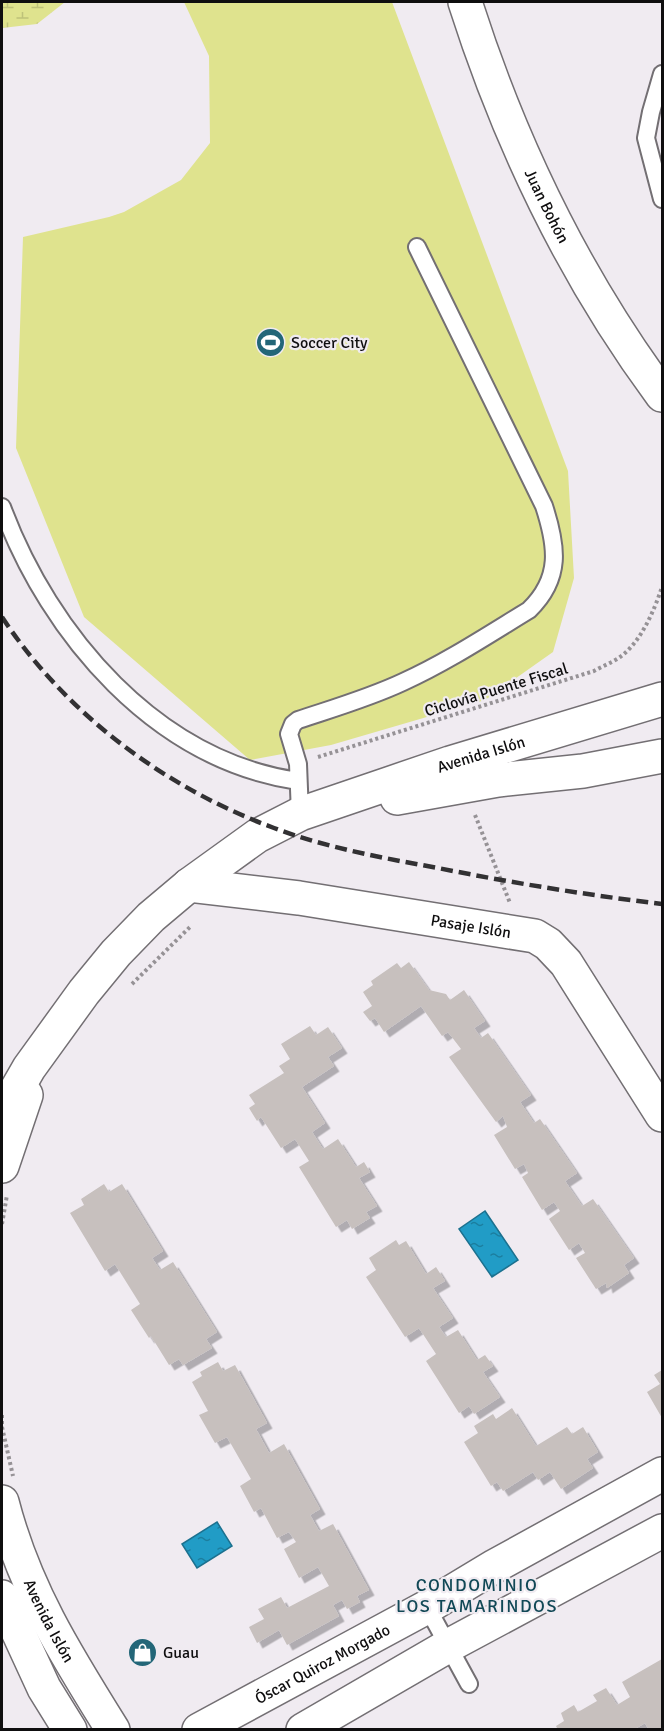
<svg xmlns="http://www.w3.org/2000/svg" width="664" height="1731" font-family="Signika,sans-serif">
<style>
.grass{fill:#dfe38e}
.wetland{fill:url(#wetland-marsh)}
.water{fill:url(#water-ripples);stroke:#1c718f;stroke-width:1.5}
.building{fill:#c7c0be;filter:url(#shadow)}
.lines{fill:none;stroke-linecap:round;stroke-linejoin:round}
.service-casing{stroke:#736f73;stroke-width:20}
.minor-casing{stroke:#736f73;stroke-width:36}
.tertiary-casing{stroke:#736f73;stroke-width:36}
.secondary-casing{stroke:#736f73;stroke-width:36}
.path{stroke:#969296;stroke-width:4;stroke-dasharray:3 3;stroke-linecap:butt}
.service{stroke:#fff;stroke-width:16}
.minor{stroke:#fff;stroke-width:33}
.tertiary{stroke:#fff;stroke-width:33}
.secondary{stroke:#fff;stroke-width:33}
.rail{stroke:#323133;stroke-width:4.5;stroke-dasharray:12 6;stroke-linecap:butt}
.labels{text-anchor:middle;stroke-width:4.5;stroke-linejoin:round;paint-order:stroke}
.street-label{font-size:16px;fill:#0f0e0f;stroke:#f0ebf1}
.poi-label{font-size:16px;fill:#0f0e0f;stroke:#f0ebf1;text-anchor:start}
.neighbourhood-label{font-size:18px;letter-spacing:1.5px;fill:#114856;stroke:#f0ebf1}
</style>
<defs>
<pattern id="wetland-marsh" width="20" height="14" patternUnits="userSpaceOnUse" patternTransform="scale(1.5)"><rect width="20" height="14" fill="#dfe38e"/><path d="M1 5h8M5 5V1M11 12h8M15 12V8" fill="none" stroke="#bec279"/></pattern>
<pattern id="water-ripples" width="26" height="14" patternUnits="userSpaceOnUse" patternTransform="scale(1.5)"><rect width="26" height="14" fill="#219cc6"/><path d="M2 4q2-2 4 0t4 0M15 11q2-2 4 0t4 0" fill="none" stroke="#1b7e9f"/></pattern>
<filter id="shadow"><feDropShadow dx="5.5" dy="5.5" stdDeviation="0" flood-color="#0004"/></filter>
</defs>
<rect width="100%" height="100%" fill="#f0ebf1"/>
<!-- grass -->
<path class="grass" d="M 184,2 L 392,2 L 568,471 L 574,578 L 553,652 L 485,700 L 331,745 L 250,760 L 84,617 L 16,448 L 23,237 L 109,217 L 124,212 L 181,180 L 210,143 L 209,56 Z"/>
<!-- wetland -->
<path class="wetland" d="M 2,2 L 65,2 L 37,24 L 2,28 Z"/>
<!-- water -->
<path class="water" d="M 485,1211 L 518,1260 L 492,1277 L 459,1229 Z
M 217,1522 L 232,1546 L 197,1568 L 182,1544 Z"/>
<!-- building -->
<path class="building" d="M 409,962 L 429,990 L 446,994 L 450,1000 L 464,990 L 485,1021 L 474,1028 L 481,1038 L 488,1033 L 531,1095 L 520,1102 L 534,1123 L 540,1119 L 577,1173 L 565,1181 L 582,1206 L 593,1199 L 634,1258 L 624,1265 L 629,1273 L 607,1288 L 606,1283 L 596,1289 L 576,1258 L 585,1253 L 579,1243 L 569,1250 L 549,1219 L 560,1211 L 554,1202 L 542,1210 L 522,1177 L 528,1173 L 524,1164 L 515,1169 L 494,1135 L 507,1127 L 503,1116 L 496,1122 L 449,1057 L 461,1049 L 448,1032 L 442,1036 L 421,1006 L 384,1032 L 375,1018 L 370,1021 L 363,1012 L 372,1006 L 363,992 L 373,985 L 371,981 L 397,963 L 401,968 Z
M 310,1026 L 316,1035 L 328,1027 L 342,1048 L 328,1057 L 334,1066 L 302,1087 L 325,1123 L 312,1132 L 323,1149 L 338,1139 L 356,1167 L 364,1162 L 370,1172 L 359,1178 L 377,1206 L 366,1212 L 370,1218 L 352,1229 L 347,1220 L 336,1227 L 299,1167 L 309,1161 L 295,1139 L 281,1148 L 261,1117 L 257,1121 L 249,1108 L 255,1104 L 249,1095 L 284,1073 L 279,1066 L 290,1059 L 281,1044 Z
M 104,1184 L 109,1192 L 122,1184 L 163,1251 L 152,1258 L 160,1270 L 173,1262 L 217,1332 L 206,1339 L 212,1348 L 183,1365 L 179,1359 L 169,1365 L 151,1336 L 149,1338 L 131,1310 L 140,1304 L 115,1264 L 105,1271 L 70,1213 L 84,1205 L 81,1199 Z
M 396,1240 L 399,1245 L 406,1241 L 426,1274 L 436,1267 L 445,1281 L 433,1288 L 453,1318 L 439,1327 L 446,1337 L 458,1330 L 477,1360 L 485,1355 L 493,1366 L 483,1372 L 500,1397 L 474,1414 L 469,1406 L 459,1413 L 426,1361 L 436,1354 L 419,1328 L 405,1337 L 366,1277 L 376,1270 L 369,1258 Z
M 218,1362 L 223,1371 L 235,1365 L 267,1423 L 256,1429 L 269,1453 L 284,1444 L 320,1509 L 310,1515 L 319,1531 L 333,1524 L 369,1590 L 357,1596 L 360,1602 L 347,1609 L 342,1600 L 333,1605 L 339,1616 L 287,1645 L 279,1630 L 257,1643 L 249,1627 L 264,1619 L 258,1609 L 281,1597 L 287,1608 L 329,1586 L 318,1567 L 299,1578 L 284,1549 L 296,1542 L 289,1532 L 277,1538 L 261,1508 L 254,1512 L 240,1486 L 251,1479 L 227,1437 L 215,1443 L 199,1415 L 208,1411 L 192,1382 L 202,1376 L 200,1372 Z
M 662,1370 L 662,1418 L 647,1392 L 660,1384 L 654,1375 Z
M 512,1408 L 536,1446 L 567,1427 L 572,1434 L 583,1427 L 598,1452 L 587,1459 L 593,1468 L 561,1489 L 550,1472 L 538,1480 L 533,1472 L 503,1491 L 497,1482 L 491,1486 L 464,1442 L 478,1433 L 474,1426 L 493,1414 L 496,1419 Z
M 662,1659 L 662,1728 L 649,1730 L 645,1723 L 633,1730 L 558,1730 L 556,1726 L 564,1721 L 561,1713 L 574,1705 L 578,1712 L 597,1701 L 593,1695 L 606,1688 L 617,1705 L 630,1697 L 622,1682 Z"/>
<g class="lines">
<defs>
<path id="service" d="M 662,74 L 651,112 L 646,138 L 662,199
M 2,507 C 50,636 156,760 298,781
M 300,814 L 298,764 L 289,734 L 293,724 L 298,720 C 334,708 369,698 403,682 C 447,662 488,635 529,610 C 562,578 557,546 544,506 L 417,247
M 427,1607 L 469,1684"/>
<g id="minor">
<path id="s1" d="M 189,885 L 299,898 L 535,936 L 548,944 L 566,963 L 662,1115"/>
<path id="s2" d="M 199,1730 L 427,1607 L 495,1566 L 662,1474"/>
<path d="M 303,1730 L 448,1646 L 662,1531"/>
</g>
<g id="tertiary">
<path id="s3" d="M 465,2 C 510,143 574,276 662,395"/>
</g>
<g id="secondary">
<path d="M 397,798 L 498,780 L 583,771 L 662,756"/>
<path id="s4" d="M 2,1115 L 29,1068 L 84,992 L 116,953 L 151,917 L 189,885 L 257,836 L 300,814 L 391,783 L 450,763 L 662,699"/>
<path d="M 2,1166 L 26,1095"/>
<path id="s5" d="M 2,1502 C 24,1588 66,1655 113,1730"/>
<path d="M 2,1597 L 44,1688 L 70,1730"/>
</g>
</defs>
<!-- service casing -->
<use href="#service" class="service-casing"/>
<!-- minor casing -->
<use href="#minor" class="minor-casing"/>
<!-- tertiary casing -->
<use href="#tertiary" class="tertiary-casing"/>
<!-- secondary casing -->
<use href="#secondary" class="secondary-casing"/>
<!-- path -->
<path class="path" d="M 318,757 L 594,671 C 603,666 613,662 620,657 C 641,642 654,611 662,587
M 475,815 L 510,903
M 132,984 L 191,926
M 2,1224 L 7,1195
M 2,1415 L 2,1427 L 13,1476"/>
<!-- service -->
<use href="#service" class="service"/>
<!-- minor -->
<use href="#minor" class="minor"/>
<!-- tertiary -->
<use href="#tertiary" class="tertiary"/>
<!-- secondary -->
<use href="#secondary" class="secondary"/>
<!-- rail -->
<path class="rail" d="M 2,617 C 66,714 165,788 274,828 C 327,848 383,858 438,868 C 513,883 587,895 662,904"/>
</g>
<!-- icons -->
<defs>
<symbol id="stadium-disc" viewBox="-11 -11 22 22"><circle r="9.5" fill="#236678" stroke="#f0ebf1"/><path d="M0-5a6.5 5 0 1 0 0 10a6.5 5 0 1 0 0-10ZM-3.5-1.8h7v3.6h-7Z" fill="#fff"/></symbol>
<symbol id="shop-disc" viewBox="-11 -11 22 22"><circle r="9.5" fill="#236678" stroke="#f0ebf1"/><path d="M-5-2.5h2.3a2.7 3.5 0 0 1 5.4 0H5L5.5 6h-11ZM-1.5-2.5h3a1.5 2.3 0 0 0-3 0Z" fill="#fff"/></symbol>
</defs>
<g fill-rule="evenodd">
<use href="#stadium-disc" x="254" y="326" width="33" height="33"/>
<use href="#shop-disc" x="126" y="1636" width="33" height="33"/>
</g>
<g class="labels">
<!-- street labels -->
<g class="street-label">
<text dy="6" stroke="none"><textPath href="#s3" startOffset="220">Juan Bohón</textPath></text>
<text transform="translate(496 689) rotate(-17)" y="6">Ciclovía Puente Fiscal</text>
<text dy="6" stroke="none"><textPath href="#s4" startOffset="621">Avenida Islón</textPath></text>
<text dy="6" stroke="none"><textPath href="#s1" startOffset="285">Pasaje Islón</textPath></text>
<text dy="6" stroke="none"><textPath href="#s5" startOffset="128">Avenida Islón</textPath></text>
<text dy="6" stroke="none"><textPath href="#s2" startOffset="140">Óscar Quiroz Morgado</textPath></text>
</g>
<!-- poi labels -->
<g class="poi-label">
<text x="291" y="348">Soccer City</text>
<text x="163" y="1658">Guau</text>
</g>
<!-- neighbourhood labels -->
<g class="neighbourhood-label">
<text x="477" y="1591">CONDOMINIO<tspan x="477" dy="21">LOS TAMARINDOS</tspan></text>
</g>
</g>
<!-- border -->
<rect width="664" height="1731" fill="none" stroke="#0f0e0f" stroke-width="6"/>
</svg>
